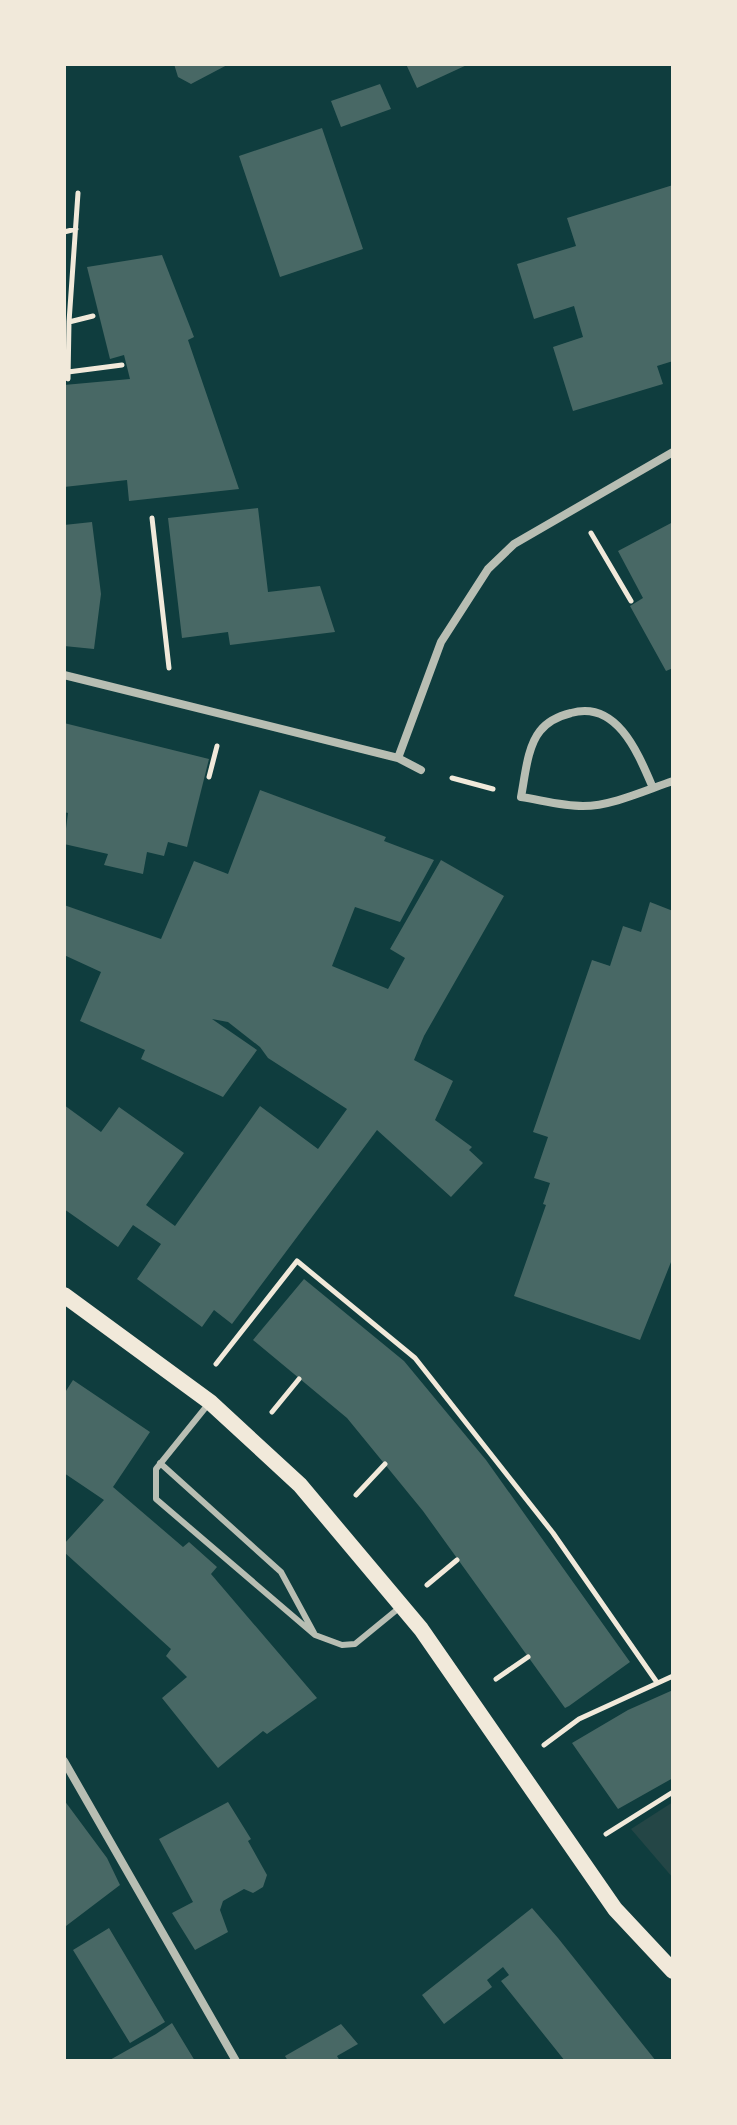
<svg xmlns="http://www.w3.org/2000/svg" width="737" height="2125" font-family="'DM Sans',sans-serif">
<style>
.green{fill:#244646}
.building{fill:#486865}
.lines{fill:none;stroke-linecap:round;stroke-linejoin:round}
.path{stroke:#f1e9da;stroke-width:5}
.service{stroke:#b8beb3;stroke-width:6}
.minor{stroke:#b8beb3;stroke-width:8}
.secondary{stroke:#f1e9da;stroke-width:16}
</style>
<rect width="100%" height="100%" fill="#0f3d3e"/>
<!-- green -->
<path class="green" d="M 673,1802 L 673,1878 L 631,1829 Z"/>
<!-- building -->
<path class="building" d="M 174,64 L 229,64 L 191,84 L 178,77 Z
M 406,64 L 469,64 L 417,88 Z
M 380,84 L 391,109 L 341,127 L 331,101 Z
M 322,128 L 363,249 L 280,277 L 239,156 Z
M 673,185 L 673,361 L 657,366 L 663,384 L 573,411 L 553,347 L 583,337 L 574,306 L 534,319 L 517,264 L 576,246 L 567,218 Z
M 162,255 L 194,337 L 188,340 L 239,489 L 129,501 L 127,480 L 64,487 L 64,385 L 130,379 L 124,355 L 110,359 L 87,267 Z
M 258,508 L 268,592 L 320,586 L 335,632 L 230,645 L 228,632 L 182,638 L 168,518 Z
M 92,522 L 101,594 L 94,649 L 64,646 L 64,525 Z
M 673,522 L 673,668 L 666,671 L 630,606 L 643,598 L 618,551 Z
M 64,723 L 209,759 L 187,847 L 168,842 L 164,856 L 147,852 L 143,874 L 104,865 L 108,854 L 64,844 L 68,813 L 64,812 Z
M 260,790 L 357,826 L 386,837 L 384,841 L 434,860 L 400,922 L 355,907 L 332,966 L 388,989 L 405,958 L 390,949 L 441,860 L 504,896 L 424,1036 L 414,1060 L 453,1081 L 435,1120 L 472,1147 L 469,1150 L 483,1163 L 451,1197 L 377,1130 L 232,1324 L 214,1310 L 202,1327 L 137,1279 L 161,1244 L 133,1225 L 118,1247 L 64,1209 L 64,1105 L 101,1132 L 119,1107 L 184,1153 L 146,1205 L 175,1226 L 260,1106 L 318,1149 L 347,1109 L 268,1058 L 260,1047 L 228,1022 L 212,1019 L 257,1050 L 223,1097 L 141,1059 L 145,1050 L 80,1021 L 101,972 L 64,955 L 64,905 L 161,939 L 194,861 L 228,874 Z
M 650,902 L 673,911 L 673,1257 L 640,1340 L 514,1296 L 546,1205 L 543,1204 L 550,1183 L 534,1178 L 548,1137 L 533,1132 L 592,960 L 610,966 L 623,926 L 641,932 Z
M 304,1279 L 404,1361 L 486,1460 L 630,1662 L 569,1706 L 565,1708 L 423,1511 L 347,1418 L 253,1340 Z
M 73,1380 L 150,1432 L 113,1487 L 183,1547 L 189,1542 L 217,1567 L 211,1574 L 317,1698 L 267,1734 L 263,1731 L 218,1768 L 162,1698 L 187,1677 L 166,1656 L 171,1649 L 64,1552 L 64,1544 L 104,1500 L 64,1473 L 64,1394 Z
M 673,1690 L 673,1778 L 618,1809 L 572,1743 L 628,1710 Z
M 64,1800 L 107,1858 L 120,1885 L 66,1926 Z
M 228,1802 L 251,1839 L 248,1841 L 267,1875 L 263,1887 L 253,1893 L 244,1889 L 223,1901 L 220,1910 L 228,1932 L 195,1950 L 172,1913 L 193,1902 L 159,1839 Z
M 532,1908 L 558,1938 L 656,2061 L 565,2061 L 501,1981 L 509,1975 L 503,1967 L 487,1980 L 492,1987 L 444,2024 L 422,1995 Z
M 109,1928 L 165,2022 L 130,2043 L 73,1950 Z
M 172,2023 L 195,2061 L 108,2061 L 156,2034 Z
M 341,2024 L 358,2044 L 337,2056 L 340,2061 L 288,2061 L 285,2056 Z"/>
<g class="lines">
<!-- path -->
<path class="path" d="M 64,232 L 76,229
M 69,322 L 78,193
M 68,372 L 122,365
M 68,379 L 69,322 L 93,316
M 152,518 L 169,668
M 591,533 L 631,601
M 209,777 L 217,746
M 452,778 L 493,789
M 216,1364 L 297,1261 L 415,1358 L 553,1533 L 656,1681
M 272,1412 L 299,1379
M 356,1495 L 385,1464
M 427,1585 L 457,1560
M 496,1679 L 528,1657
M 544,1745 L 579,1719 L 673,1676
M 606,1834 L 673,1792"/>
<!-- service -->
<path class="service" d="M 210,1402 L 156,1469 L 156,1499 L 315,1635 L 342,1645 L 355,1644 L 399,1608
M 160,1463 L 281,1572 L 314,1633"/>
<!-- minor -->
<path class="minor" d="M 64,675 L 398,758 L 421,770
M 398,758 L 441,642 L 488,569 L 514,544 L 673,452
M 653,788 C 638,753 617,700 571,713 C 559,716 547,722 540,731 C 527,747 525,777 521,797 C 541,800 562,806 583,806 C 612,806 646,790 673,781
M 64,1761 L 236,2061"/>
<!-- secondary -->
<path class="secondary" d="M 64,1295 L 210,1402 L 300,1485 L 421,1629 L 615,1909 L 673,1971"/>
</g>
<!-- border -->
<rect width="737" height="2125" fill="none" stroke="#f1e9da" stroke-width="132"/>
</svg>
